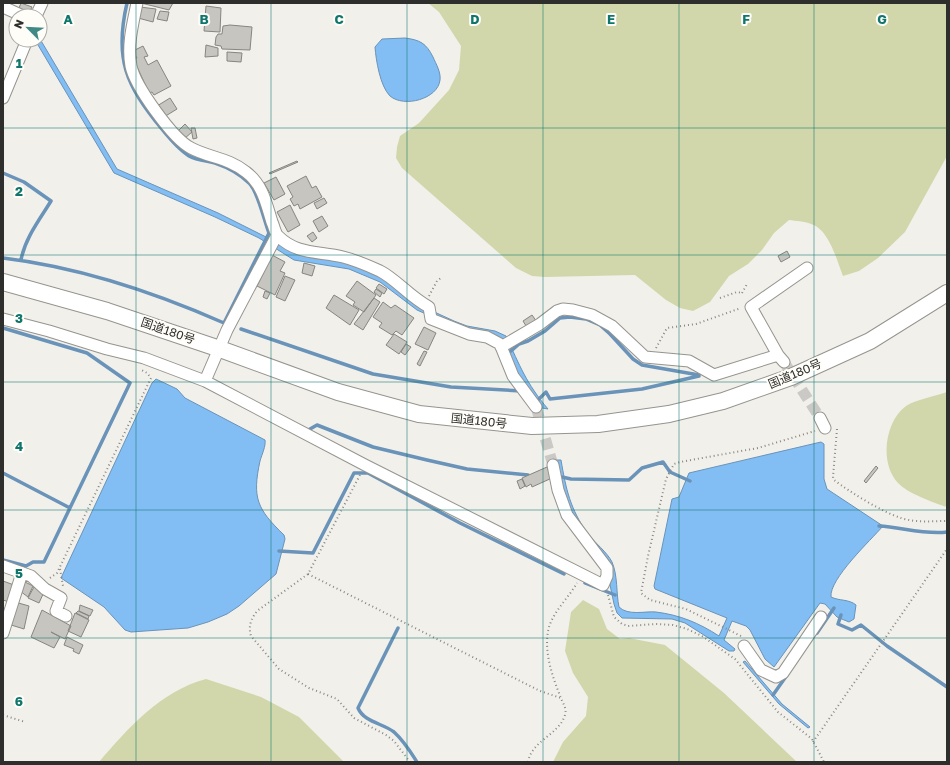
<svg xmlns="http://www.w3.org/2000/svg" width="950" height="765" font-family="'Golos Text','Noto Sans JP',sans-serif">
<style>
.green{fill:#d1d7aa}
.water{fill:#82bef4;stroke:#6993b8}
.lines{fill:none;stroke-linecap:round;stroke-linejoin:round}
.stream{stroke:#6993b8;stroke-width:3.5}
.building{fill:#c7c5c0;stroke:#868580}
.minor-tunnel{stroke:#cbc9c5;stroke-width:11;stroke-dasharray:11 5.5;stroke-linecap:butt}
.minor-casing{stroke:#95948f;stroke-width:13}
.highway-casing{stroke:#95948f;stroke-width:18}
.path{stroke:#898884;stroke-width:2;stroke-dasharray:1 3;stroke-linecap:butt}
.minor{stroke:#fff;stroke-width:11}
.highway{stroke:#fff;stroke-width:16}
.grid{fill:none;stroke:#0f766e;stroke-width:1;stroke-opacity:0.55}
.labels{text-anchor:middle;stroke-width:4;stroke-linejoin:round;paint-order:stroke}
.street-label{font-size:12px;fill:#2e2e2c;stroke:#fffdf8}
.grid-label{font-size:13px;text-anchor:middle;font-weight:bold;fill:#0f766e;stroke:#fffdf8;stroke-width:4;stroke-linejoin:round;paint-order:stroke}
</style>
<rect width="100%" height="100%" fill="#f2f0eb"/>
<!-- green -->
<path class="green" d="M 428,3 L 947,3 L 947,156 L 905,232 L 878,258 L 859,271 L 843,276 C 837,261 829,229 811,224 C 804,221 796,221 789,220 L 774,233 L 762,250 L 748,264 L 729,276 L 710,302 L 693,311 L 680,308 L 666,300 L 635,275 L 545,277 L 532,276 L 516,268 L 402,168 L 396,158 L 397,147 L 400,136 L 419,123 L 449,90 L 459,70 L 461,46 L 439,12 Z
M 947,392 L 947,507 C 934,503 907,493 898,483 C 879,463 885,421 906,406 C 915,400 936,396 947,392 Z
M 583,600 L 599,609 L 607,629 L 620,639 L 629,638 L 665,645 L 724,693 L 797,762 L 553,762 L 563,742 L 586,716 L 588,697 L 573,673 L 565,651 L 571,612 Z
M 206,679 L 261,697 L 299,717 L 344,762 L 99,762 C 128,728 161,691 206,679 Z"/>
<!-- water -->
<path class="water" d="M 405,38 C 420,40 426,43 433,57 C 436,64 441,72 440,80 C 438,99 404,108 390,96 C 380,86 376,60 375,47 L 382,39 Z
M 40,39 L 117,169 L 218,213 L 272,240 L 347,262 L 384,277 L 417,304 L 454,321 L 467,326 L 495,331 L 506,336 C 520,366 526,383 548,409 L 542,408 L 535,396 L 519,378 L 501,340 L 444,322 L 417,310 L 380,282 L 349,269 L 294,260 L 259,238 L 215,217 L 114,173 L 35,40 Z
M 156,379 L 177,389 L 185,398 L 265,440 C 266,446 262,454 260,461 C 252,498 257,509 284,535 L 285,539 L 276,574 L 239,606 L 227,614 L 208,622 L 188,628 L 131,632 L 125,630 L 104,607 L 61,578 L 152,383 Z
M 821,442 L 824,444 L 824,479 L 827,489 L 883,526 C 871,540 829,579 831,597 C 839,601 849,599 856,605 L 854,619 L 849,622 L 837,617 L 825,604 L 820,603 L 774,667 L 765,659 L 750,630 L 746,626 L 732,621 L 724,640 L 735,649 L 734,651 L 729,651 L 685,623 L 672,619 L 622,618 L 617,613 L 614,604 L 609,580 L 569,512 L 555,460 L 561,460 C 566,489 570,509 588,534 C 595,543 607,552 612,562 C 618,576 616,593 619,607 C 628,616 645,611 656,612 C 680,615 699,623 719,636 L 727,618 L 655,589 L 654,586 L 672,499 L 679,497 L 689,473 Z
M 745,661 L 782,704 L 810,727 L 808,728 L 779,704 L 743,662 Z"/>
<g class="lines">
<!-- stream -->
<path class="stream" d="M 3,173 L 24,182 L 51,201 C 40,219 25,238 21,260
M 3,258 C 78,267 156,293 224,323 L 269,233 C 264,221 258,191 249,183 C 240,174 227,167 215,163 C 207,161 196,160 189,156 C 178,149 169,138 161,128 C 126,85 114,59 127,3
M 3,328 L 87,353 L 130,383 L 44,562 L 33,562 L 26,566 L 3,560
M 241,329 L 373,374 L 451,387 L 521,391
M 511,351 L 519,344 L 528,341 L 545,331 L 560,318 L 570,317 L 586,319 L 600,325 L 610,334 L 633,359 L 642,365 L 699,375
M 539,399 L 546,392 L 550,399 L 642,389 L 699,376
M 310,429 L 317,425 L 373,447 L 427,460 L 467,469 L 528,475
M 3,473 L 70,508
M 562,477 L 571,479 L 629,480 L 642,468 L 663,462 L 670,472 L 690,481
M 879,526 C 901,527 924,535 947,532
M 279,551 L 313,553 L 354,473 L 368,473 L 460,523 L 564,574
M 585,583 L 615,595
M 841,615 L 838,624 L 852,630 L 861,625 L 887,646 L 947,687
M 398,628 L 358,708 C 364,722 382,723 394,732 C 404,741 410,751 417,762
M 817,633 L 834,608
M 773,695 L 787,675"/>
</g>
<!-- building -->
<path class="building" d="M 21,3 L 32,7 L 29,13 L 19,8 Z
M 141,3 L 173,3 L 169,10 Z
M 206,6 L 221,8 L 220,32 L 204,31 Z
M 140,7 L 156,9 L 153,22 L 138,18 Z
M 160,11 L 169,12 L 167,21 L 157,19 Z
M 230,25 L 252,27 L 250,50 L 222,49 L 221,46 L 215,45 L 216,37 L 218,34 L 222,34 L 223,26 Z
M 206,45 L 218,48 L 218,56 L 205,57 Z
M 143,46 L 148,56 L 144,57 L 148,65 L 157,60 L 171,86 L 154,95 L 152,92 L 149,93 L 134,60 L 137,58 L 133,51 Z
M 227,52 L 242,53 L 241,62 L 227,61 Z
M 170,98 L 177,109 L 164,117 L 157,106 Z
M 185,124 L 192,132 L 184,139 L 177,132 Z
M 191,128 L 195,128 L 197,138 L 193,139 Z
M 297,161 L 298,162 L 270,174 L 269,173 Z
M 306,176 L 312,188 L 316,186 L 322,197 L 300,209 L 298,204 L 294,206 L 290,199 L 293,197 L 287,186 Z
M 276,177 L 285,194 L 274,200 L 264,183 Z
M 324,198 L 327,203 L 317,209 L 314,203 Z
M 290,205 L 300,225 L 288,232 L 277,212 Z
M 322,216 L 328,226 L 319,232 L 313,221 Z
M 313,232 L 317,238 L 312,242 L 307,236 Z
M 787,251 L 790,257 L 781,262 L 778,256 Z
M 272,255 L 285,262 L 280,271 L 285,273 L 275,295 L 257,286 Z
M 304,263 L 315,266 L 312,276 L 302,273 Z
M 285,276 L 295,280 L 285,301 L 276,297 Z
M 357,281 L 376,295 L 364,312 L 353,305 L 355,302 L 346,296 Z
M 379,284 L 387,289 L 384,294 L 376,288 Z
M 376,289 L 382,293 L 380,297 L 374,292 Z
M 265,291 L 270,293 L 267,299 L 263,297 Z
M 334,295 L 359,310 L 350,325 L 326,308 Z
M 374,298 L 380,302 L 363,330 L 354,324 Z
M 383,302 L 391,308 L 395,305 L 414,318 L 402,335 L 396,331 L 392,335 L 379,327 L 382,323 L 373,317 Z
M 532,315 L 537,322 L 528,329 L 523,321 Z
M 424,327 L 436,333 L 428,350 L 415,344 Z
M 394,334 L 407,342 L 399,354 L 386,345 Z
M 406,344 L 411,347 L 405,355 L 401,352 Z
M 424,351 L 427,352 L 420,366 L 417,364 Z
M 876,466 L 878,468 L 866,483 L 864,481 Z
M 547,467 L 552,478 L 532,487 L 531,484 L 526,487 L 522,478 Z
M 522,479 L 525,486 L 520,489 L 517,481 Z
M 3,581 L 14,585 L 9,602 L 3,600 Z
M 25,582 L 33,586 L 28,597 L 20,591 Z
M 34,587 L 44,592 L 39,603 L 28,598 Z
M 15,602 L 29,606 L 24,629 L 8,624 Z
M 80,605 L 93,610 L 90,616 L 79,611 Z
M 42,610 L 71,626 L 65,639 L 51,632 L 60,637 L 54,648 L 31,637 Z
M 78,611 L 89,616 L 88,619 L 76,613 Z
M 75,613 L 89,620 L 81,637 L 68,631 Z
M 67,637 L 83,645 L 79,654 L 73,651 L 74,649 L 64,645 Z"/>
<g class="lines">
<!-- minor-tunnel -->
<path class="minor-tunnel" d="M 784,362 L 820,418
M 536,407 L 553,465"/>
<defs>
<path id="minor" d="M 137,3 C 133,23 127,45 131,66 C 135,86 173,139 191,148 C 210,158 229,158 246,172 C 263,185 266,203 272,222 C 274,226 275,233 278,236 C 297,255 319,251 343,257 C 355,260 369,266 380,271 C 396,279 410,297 429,307 L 431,319 L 469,334 L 487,337 L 500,344 L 513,376 L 536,407
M 3,7 L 23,16
M 36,16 L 42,3
M 3,98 L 27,40
M 277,235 L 227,330 L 205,381 L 365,465 L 603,585 L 607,576 L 607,568 L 567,515 L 558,490 L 553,465
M 3,319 L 49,331 L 107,349 L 144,358 L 205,381
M 501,347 L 540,324 L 557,311 L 563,309 L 573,310 L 592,315 L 612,326 L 645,357 L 689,361 L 714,375 L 778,355
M 784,362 L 778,355 L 751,307 L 807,268
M 820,418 L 825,428
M 3,566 L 31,576 L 45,589 L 61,598 L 56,611 L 66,616
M 3,633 L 22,573
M 744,646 L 761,670 L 776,677 L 783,673 L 821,617"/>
<path id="highway" d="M 3,282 L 107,311 L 220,349 L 338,392 L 419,414 L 532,426 L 598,424 L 669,414 L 723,401 L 791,377 L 870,341 L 947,293"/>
</defs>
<!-- minor casing -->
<use href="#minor" class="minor-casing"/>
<!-- highway casing -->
<use href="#highway" class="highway-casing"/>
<!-- path -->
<path class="path" d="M 742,293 L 747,284
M 429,296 L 437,281 L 442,277
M 720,298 L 737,292 L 742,293
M 656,348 L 667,328 L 696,324 L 741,308
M 837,429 L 833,477 L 834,480 C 850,492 882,512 901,518 C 916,523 932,521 947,521
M 360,475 L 308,574 L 257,611 C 251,619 248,626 251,636 L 279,669 L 309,688 L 337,699 L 354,718 L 386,735 L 394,741 L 410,762
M 60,569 L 63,586
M 308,574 L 540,691 L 561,698
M 50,578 L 57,573 L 151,378 L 147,373 L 140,369
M 608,595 L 614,617 L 622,624 L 628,626 L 656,624 L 673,625 L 687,629 L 702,636 L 735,659 L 778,712 L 812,739 L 824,762
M 741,636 L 686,609 L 650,600 L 641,593 L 648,556 L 666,479 L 674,464 L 680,462 L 758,448 L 815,431
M 3,715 L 25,722
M 813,742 L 947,549
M 528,762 C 532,740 559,735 565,715 C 567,708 563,704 561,698 C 552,676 543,650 549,627 C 554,611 569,597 577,583"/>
<!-- minor -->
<use href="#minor" class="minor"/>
<!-- highway -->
<use href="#highway" class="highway"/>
</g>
<!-- grid -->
<path class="grid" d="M 136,3 L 136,762M 271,3 L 271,762M 407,3 L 407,762M 543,3 L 543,762M 679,3 L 679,762M 814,3 L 814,762M 3,128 L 947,128M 3,255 L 947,255M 3,382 L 947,382M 3,510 L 947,510M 3,638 L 947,638"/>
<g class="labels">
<!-- street labels -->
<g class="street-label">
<text transform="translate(168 331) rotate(19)" y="4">国道180号</text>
<text transform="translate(795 374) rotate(-23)" y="4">国道180号</text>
<text transform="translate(479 421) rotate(6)" y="4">国道180号</text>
</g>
</g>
<g class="grid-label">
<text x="68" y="24">A</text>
<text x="204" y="24">B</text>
<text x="339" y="24">C</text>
<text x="475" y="24">D</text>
<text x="611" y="24">E</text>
<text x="746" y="24">F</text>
<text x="882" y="24">G</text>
<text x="19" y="68">1</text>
<text x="19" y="196">2</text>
<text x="19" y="323">3</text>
<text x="19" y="451">4</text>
<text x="19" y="578">5</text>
<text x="19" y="706">6</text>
</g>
<!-- border -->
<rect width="950" height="765" fill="none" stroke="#2e2e2c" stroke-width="8"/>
<!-- north arrow -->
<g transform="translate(28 28) rotate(294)"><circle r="19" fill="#fffdf8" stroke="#abaaa6"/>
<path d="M0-3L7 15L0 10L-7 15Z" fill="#418985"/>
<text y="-6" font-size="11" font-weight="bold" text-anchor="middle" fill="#2e2e2c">N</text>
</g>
</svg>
